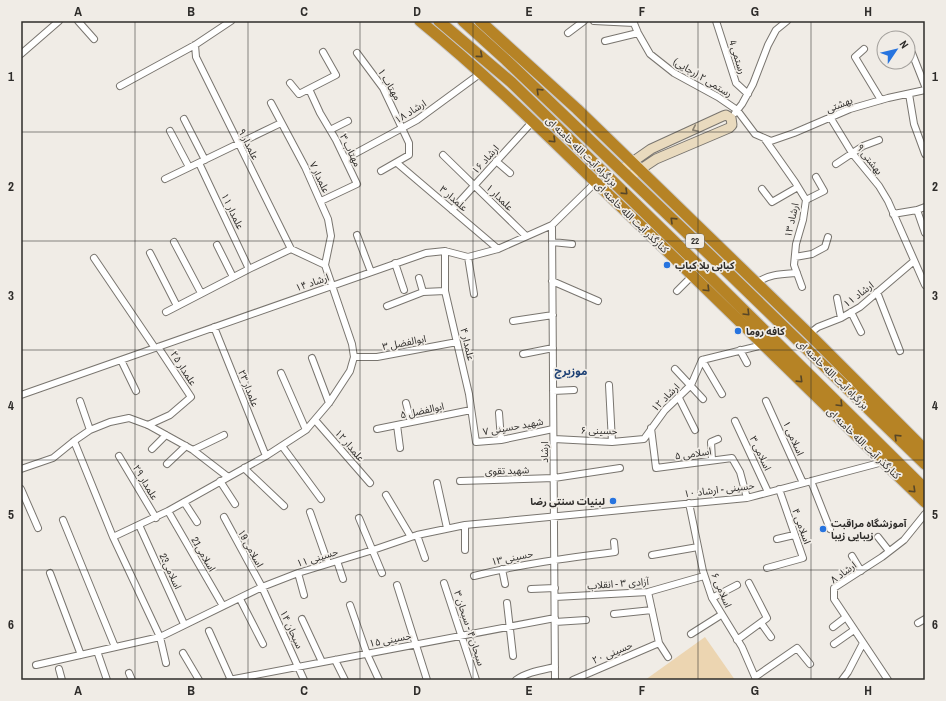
<svg xmlns="http://www.w3.org/2000/svg" width="946" height="701" font-family="'Archivo Narrow','Noto Sans Arabic',sans-serif">
<style>
.green{fill:#ecd5b1}
.lines{fill:none;stroke-linecap:round;stroke-linejoin:round}
.street-casing{stroke:#79756f;stroke-width:8}
.secondary-casing{stroke:#79756f;stroke-width:11}
.highway-casing{stroke:#c9c8c8;stroke-width:13}
.street{stroke:#fff;stroke-width:6}
.secondary{stroke:#e9dabe;stroke-width:9}
.highway{stroke:#b68325;stroke-width:11}
.oneway{stroke:#574628}
.oneway2{stroke:#8c8374}
.grid{fill:none;stroke:#2e2c2a;stroke-width:1;stroke-opacity:0.55}
.poi-dot{fill:#2774df;stroke:#f0ece6;stroke-width:1.5}
.labels{text-anchor:middle;stroke-width:3.5;stroke-linejoin:round;paint-order:stroke}
.shield{fill:#f0ece6;stroke:#686662;stroke-width:1}
.shield-label{font-size:9px;font-weight:bold;fill:#2e2c2a}
.street-label{font-size:10px;fill:#2e2c2a;stroke:#f0ece6}
.poi-label{font-size:10px;font-weight:bold;fill:#2e2c2a;stroke:#f0ece6;text-anchor:start}
.neighbourhood-label{font-size:11px;font-weight:bold;fill:#1b3f74;stroke:#f0ece6}
.neatline{fill:none;stroke:#2e2c2a;stroke-width:1.5}
.grid-label{font-size:13px;text-anchor:middle;font-weight:bold;fill:#2e2c2a}
</style>
<rect width="100%" height="100%" fill="#f0ece6"/>
<!-- green -->
<path class="green" d="M 705,637 L 735,680 L 645,680 Z"/>
<g class="lines">
<defs>
<path id="street" d="M 78,21 L 94,39
M 594,21 L 634,23
M 633,21 L 638,33 L 650,54 L 674,73 L 718,97 L 737,110 L 755,134 L 771,141 L 794,133 L 850,109 L 888,98 L 925,90
M 716,21 L 736,83 L 748,94
M 568,33 L 584,21
M 605,41 L 638,33
M 195,45 L 196,57 L 291,249
M 910,48 L 925,86
M 864,49 L 855,57 L 881,100
M 357,53 L 383,88 L 409,143 L 409,155 L 381,171
M 21,54 L 59,21
M 290,83 L 299,94 L 336,75 L 323,52
M 120,86 L 195,45 L 231,21
M 309,89 L 320,113 L 336,140 L 357,184 L 321,201
M 909,94 L 914,124 L 925,154
M 271,103 L 305,167 L 328,219 L 331,236 L 325,265
M 735,113 L 742,104 L 753,84 L 768,45 L 776,30 L 787,21
M 830,117 L 852,153 L 879,186 L 888,201 L 925,285
M 184,119 L 205,160
M 330,130 L 348,121
M 170,131 L 189,167
M 764,138 L 795,182 L 806,200 L 803,220 L 796,244 L 794,265 L 802,287
M 443,155 L 526,236
M 345,159 L 417,120 L 481,73
M 496,161 L 510,173
M 199,163 L 249,269
M 397,163 L 498,249
M 836,164 L 863,146 L 879,140
M 165,179 L 281,123
M 762,189 L 772,202 L 798,187
M 806,200 L 824,191 L 816,177
M 452,210 L 533,121
M 917,210 L 925,233
M 893,214 L 917,210 L 925,207
M 552,225 L 555,680
M 357,235 L 371,272
M 174,242 L 201,293
M 552,242 L 572,244
M 217,245 L 233,277
M 445,251 L 445,291 L 469,394 L 476,442 L 501,440 L 553,429
M 150,253 L 177,306
M 468,257 L 474,294
M 795,257 L 812,254 L 825,247 L 828,237
M 94,258 L 155,348
M 395,263 L 404,290
M 419,278 L 423,292
M 552,281 L 598,301
M 757,283 C 768,274 783,274 797,273
M 677,291 L 693,275
M 877,292 L 900,351
M 837,298 L 841,318
M 387,306 L 423,292 L 445,291
M 851,312 L 861,332
M 513,321 L 553,315
M 214,327 L 266,456
M 809,334 L 818,327 L 841,318 L 860,307 L 914,261
M 740,350 L 747,363
M 523,354 L 553,348
M 354,357 L 377,357 L 457,342
M 312,358 L 329,403
M 121,360 L 136,391
M 702,360 L 722,394
M 675,369 L 703,399
M 281,373 L 306,430
M 609,385 L 612,442
M 553,391 L 574,390
M 21,395 L 426,253 L 445,251 L 468,257 L 498,249 L 552,225 L 596,182
M 679,398 L 695,430
M 80,401 L 90,430
M 766,401 L 803,483
M 406,403 L 411,422
M 499,413 L 501,440
M 315,420 L 370,483
M 735,421 L 768,492
M 148,425 L 170,415 L 191,397 L 158,347
M 397,425 L 400,448
M 651,428 L 656,468 L 732,458 L 740,472 L 747,498
M 377,429 L 471,410
M 554,439 L 612,442 L 644,439 L 665,410 L 691,385 L 702,360 L 763,345
M 74,441 L 113,537 L 160,637 L 166,663
M 282,446 L 321,499
M 152,449 L 166,435
M 193,450 L 224,435
M 119,456 L 156,518
M 712,460 L 711,442 L 718,439
M 167,464 L 186,446
M 244,468 L 284,506
M 21,469 L 53,458 L 74,441 L 90,430 L 110,422 L 129,418 L 148,425 L 193,450 L 228,477
M 220,481 L 235,504
M 460,481 L 554,478 L 620,468
M 811,481 L 830,529
M 437,483 L 447,528
M 21,489 L 38,528
M 386,495 L 411,537
M 184,502 L 197,522
M 689,503 L 703,571 L 712,598 L 742,647 L 755,677 L 797,648 L 810,664
M 168,511 L 223,606
M 310,512 L 328,563
M 224,517 L 262,587 L 304,680
M 359,518 L 382,573
M 63,520 L 115,647
M 139,525 L 184,624
M 465,525 L 465,550
M 417,535 L 425,558
M 113,537 L 168,511 L 266,456 L 306,430 L 329,403 L 350,371 L 354,357 L 352,344 L 325,265 L 291,249 L 249,269 L 166,312
M 878,537 L 889,551
M 777,539 L 794,535
M 652,555 L 698,547
M 852,556 L 861,571
M 337,561 L 343,579
M 767,568 L 803,558 L 779,489
M 502,569 L 505,584
M 50,573 L 81,655
M 298,573 L 304,595
M 474,576 C 521,564 567,558 615,552 L 614,542
M 444,583 L 476,680
M 397,585 L 427,680
M 531,589 L 555,588
M 648,592 L 659,643 L 668,657
M 555,597 L 648,592 L 704,576
M 712,598 L 737,585
M 240,599 L 263,644
M 507,603 L 513,656
M 350,605 L 367,654 L 379,680
M 614,614 L 652,610
M 302,619 L 322,662
M 555,622 L 586,620
M 761,623 L 771,637
M 918,623 L 925,619
M 833,627 L 846,617
M 209,631 L 231,680
M 691,634 L 721,615
M 737,640 L 767,618 L 749,583
M 834,644 L 854,630
M 97,651 L 107,680
M 183,653 L 199,680
M 335,660 L 345,680
M 36,665 L 160,637 L 262,587 L 298,573 L 373,550 L 417,535 L 465,525 L 747,498 L 883,462
M 59,669 L 62,680
M 129,673 L 132,680
M 229,680 L 555,618
M 516,680 C 527,672 542,670 555,667
M 573,680 L 659,643
M 842,680 L 848,672 L 863,643
M 888,680 L 834,599 L 834,588 L 882,557 L 904,540 L 925,514"/>
<path id="secondary" d="M 621,170 L 651,149 L 723,116 L 726,115 L 731,118 L 732,125 L 729,128 L 656,159 L 629,177"/>
<path id="highway" d="M 420,21 C 488,76 550,138 613,199 C 718,299 821,402 925,502
M 439,21 L 511,82 L 682,249 L 925,489
M 463,21 L 506,60 L 712,257 L 925,464
M 480,21 L 577,109 L 809,334 L 925,450"/>
</defs>
<!-- street casing -->
<use href="#street" class="street-casing"/>
<!-- secondary casing -->
<use href="#secondary" class="secondary-casing"/>
<!-- highway casing -->
<use href="#highway" class="highway-casing"/>
<!-- street -->
<use href="#street" class="street"/>
<!-- secondary -->
<use href="#secondary" class="secondary"/>
<!-- highway -->
<use href="#highway" class="highway"/>
</g>
<!-- one-way arrows -->
<defs><path id="oneway-chevron" d="M-2-3.5L2.5 0L-2 3.5" fill="none" stroke-width="1.6" stroke-linecap="round" stroke-linejoin="round"/></defs>
<g class="oneway">
<use href="#oneway-chevron" transform="translate(480 55) rotate(41)"/>
<use href="#oneway-chevron" transform="translate(539 91) rotate(-136)"/>
<use href="#oneway-chevron" transform="translate(553 140) rotate(44)"/>
<use href="#oneway-chevron" transform="translate(625 192) rotate(44)"/>
<use href="#oneway-chevron" transform="translate(673 220) rotate(-136)"/>
<use href="#oneway-chevron" transform="translate(707 289) rotate(45)"/>
<use href="#oneway-chevron" transform="translate(747 313) rotate(45)"/>
<use href="#oneway-chevron" transform="translate(800 380) rotate(44)"/>
<use href="#oneway-chevron" transform="translate(840 404) rotate(45)"/>
<use href="#oneway-chevron" transform="translate(897 437) rotate(-136)"/>
<use href="#oneway-chevron" transform="translate(913 490) rotate(44)"/>
</g>
<use class="oneway2" href="#oneway-chevron" transform="translate(695 129) rotate(155)"/>
<!-- grid -->
<path class="grid" d="M 135,21 L 135,680M 248,21 L 248,680M 360,21 L 360,680M 473,21 L 473,680M 586,21 L 586,680M 698,21 L 698,680M 811,21 L 811,680M 21,132 L 925,132M 21,241 L 925,241M 21,350 L 925,350M 21,460 L 925,460M 21,570 L 925,570"/>
<!-- markers -->
<g class="poi-dot">
<circle cx="667" cy="265" r="4"/>
<circle cx="738" cy="331" r="4"/>
<circle cx="613" cy="501" r="4"/>
<circle cx="823" cy="529" r="4"/>
</g>
<g class="labels">
<!-- shield labels -->
<rect class="shield" x="686" y="234" width="18" height="14" rx="3"/>
<g class="shield-label">
<text x="695" y="244">22</text>
</g>
<!-- street labels -->
<g class="street-label">
<text transform="translate(738 57) rotate(73)" y="4">رستمی 4</text>
<text transform="translate(703 77) rotate(31)" y="4">رستمی ۲ (رجایی)</text>
<text transform="translate(390 84) rotate(59)" y="4">مهتاب ۱</text>
<text transform="translate(839 104) rotate(-21)" y="4">بهشتی</text>
<text transform="translate(410 111) rotate(-32)" y="4">ارشاد ۱۸</text>
<text transform="translate(249 144) rotate(63)" y="4">علمدار ۹</text>
<text transform="translate(351 150) rotate(64)" y="4">مهتاب ۳</text>
<text transform="translate(582 151) rotate(44)" y="4">بزرگراه آیت الله خامنه ای</text>
<text transform="translate(485 159) rotate(-48)" y="4">ارشاد ۱۶</text>
<text transform="translate(870 159) rotate(52)" y="4">بهشتی ۹</text>
<text transform="translate(320 177) rotate(64)" y="4">علمدار ۷</text>
<text transform="translate(500 197) rotate(44)" y="4">علمدار ۱</text>
<text transform="translate(454 198) rotate(41)" y="4">علمدار ۳</text>
<text transform="translate(233 211) rotate(64)" y="4">علمدار ۱۱</text>
<text transform="translate(632 217) rotate(44)" y="4">کنارگذر آیت الله خامنه ای</text>
<text transform="translate(791 220) rotate(-77)" y="4">ارشاد ۱۳</text>
<text transform="translate(312 282) rotate(-19)" y="4">ارشاد ۱۴</text>
<text transform="translate(858 294) rotate(-37)" y="4">ارشاد ۱۱</text>
<text transform="translate(404 342) rotate(-11)" y="4">ابوالفضل ۳</text>
<text transform="translate(468 344) rotate(77)" y="4">علمدار ۴</text>
<text transform="translate(184 368) rotate(57)" y="4">علمدار ۲۵</text>
<text transform="translate(833 374) rotate(44)" y="4">بزرگراه آیت الله خامنه ای</text>
<text transform="translate(249 388) rotate(68)" y="4">علمدار ۲۳</text>
<text transform="translate(665 397) rotate(-45)" y="4">ارشاد ۱۲</text>
<text transform="translate(422 410) rotate(-12)" y="4">ابوالفضل ۵</text>
<text transform="translate(513 426) rotate(-10)" y="4">شهید حسینی ۷</text>
<text transform="translate(599 430) rotate(1)" y="4">حسینی ۶</text>
<text transform="translate(794 438) rotate(66)" y="4">اسلامی ۱</text>
<text transform="translate(864 443) rotate(44)" y="4">کنارگذر آیت الله خامنه ای</text>
<text transform="translate(350 445) rotate(49)" y="4">علمدار ۱۲</text>
<text transform="translate(544 452) rotate(-90)" y="4">ارشاد</text>
<text transform="translate(693 453) rotate(-8)" y="4">اسلامی ۵</text>
<text transform="translate(761 453) rotate(65)" y="4">اسلامی ۳</text>
<text transform="translate(507 470) rotate(-2)" y="4">شهید تقوی</text>
<text transform="translate(146 482) rotate(59)" y="4">علمدار ۲۹</text>
<text transform="translate(719 489) rotate(-7)" y="4">حسینی - ارشاد ۱۰</text>
<text transform="translate(802 526) rotate(70)" y="4">اسلامی ۴</text>
<text transform="translate(251 548) rotate(61)" y="4">اسلامی ۱9</text>
<text transform="translate(204 554) rotate(60)" y="4">اسلامی21</text>
<text transform="translate(317 557) rotate(-17)" y="4">حسینی ۱۱</text>
<text transform="translate(512 557) rotate(-12)" y="4">حسینی ۱۳</text>
<text transform="translate(171 571) rotate(65)" y="4">اسلامی23</text>
<text transform="translate(843 572) rotate(-36)" y="4">ارشاد ۸</text>
<text transform="translate(618 583) rotate(-4)" y="4">آزادی ۳ - انقلاب</text>
<text transform="translate(722 590) rotate(67)" y="4">اسلامی ۶</text>
<text transform="translate(470 628) rotate(72)" y="4">سبحان ۴ - سبحان ۳</text>
<text transform="translate(292 629) rotate(65)" y="4">سبحان ۱۴</text>
<text transform="translate(390 639) rotate(-11)" y="4">حسینی ۱۵</text>
<text transform="translate(612 652) rotate(-23)" y="4">حسینی ۲۰</text>
</g>
<!-- poi labels -->
<g class="poi-label">
<text x="675" y="269">کبابی پلا کباب</text>
<text x="746" y="335">کافه روما</text>
<text x="605" y="505" text-anchor="end">لبنیات سنتی رضا</text>
<text x="831" y="527">آموزشگاه مراقبت<tspan x="831" dy="12">زیبایی زیبا</tspan></text>
</g>
<!-- neighbourhood labels -->
<g class="neighbourhood-label">
<text x="571" y="375">موزیرج</text>
</g>
</g>
<!-- border -->
<rect width="946" height="701" fill="none" stroke="#f0ece6" stroke-width="44"/>
<!-- north arrow -->
<g transform="translate(896 50) rotate(55)"><circle r="19" fill="#f0ece6" stroke="#a29f9b"/>
<path d="M0-3L7 15L0 10L-7 15Z" fill="#2774df"/>
<text y="-6" font-size="11" font-weight="bold" text-anchor="middle" fill="#2e2c2a">N</text>
</g>
<rect x="22" y="22" width="902" height="657" class="neatline"/>
<g class="grid-label">
<text x="78" y="16">A</text>
<text x="191" y="16">B</text>
<text x="304" y="16">C</text>
<text x="417" y="16">D</text>
<text x="529" y="16">E</text>
<text x="642" y="16">F</text>
<text x="755" y="16">G</text>
<text x="868" y="16">H</text>
<text x="11" y="81">1</text>
<text x="935" y="81">1</text>
<text x="11" y="191">2</text>
<text x="935" y="191">2</text>
<text x="11" y="300">3</text>
<text x="935" y="300">3</text>
<text x="11" y="410">4</text>
<text x="935" y="410">4</text>
<text x="11" y="519">5</text>
<text x="935" y="519">5</text>
<text x="11" y="629">6</text>
<text x="935" y="629">6</text>
<text x="78" y="695">A</text>
<text x="191" y="695">B</text>
<text x="304" y="695">C</text>
<text x="417" y="695">D</text>
<text x="529" y="695">E</text>
<text x="642" y="695">F</text>
<text x="755" y="695">G</text>
<text x="868" y="695">H</text>
</g>
</svg>
